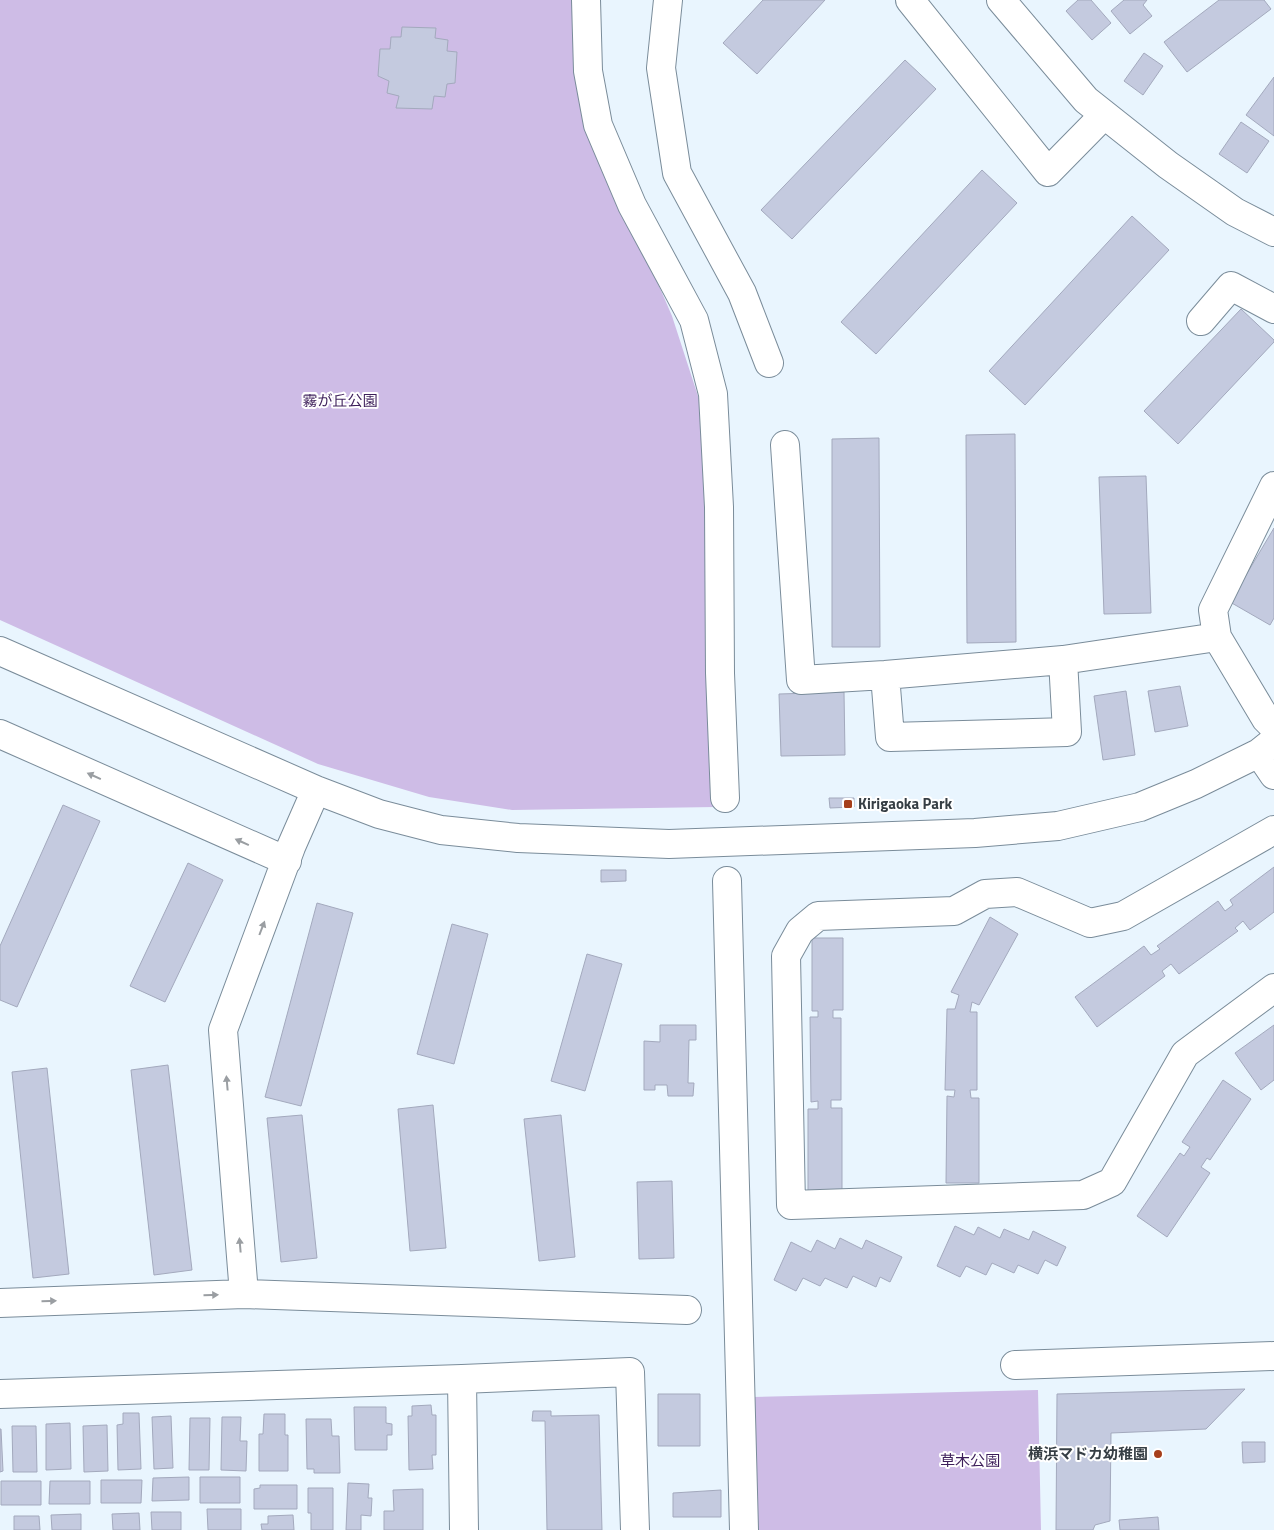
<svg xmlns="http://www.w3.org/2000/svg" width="1274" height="1530" font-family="'Titillium Web','Noto Sans JP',sans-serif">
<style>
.green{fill:#cebce6}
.building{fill:#c4cadf;stroke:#a3a9bd}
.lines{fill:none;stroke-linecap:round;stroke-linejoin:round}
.minor-casing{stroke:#7a8c9a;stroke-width:30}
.minor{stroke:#fff;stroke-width:28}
.oneway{fill:#9a9ea2}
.poi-dot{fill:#a63f1b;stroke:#fff;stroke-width:2}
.labels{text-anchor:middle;stroke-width:4;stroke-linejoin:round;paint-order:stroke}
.park-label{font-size:15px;fill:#3d1f5a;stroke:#fff}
.poi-label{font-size:15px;font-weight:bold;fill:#363e44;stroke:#fff;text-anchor:start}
</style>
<rect width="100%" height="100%" fill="#e9f5fe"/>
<!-- green -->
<path class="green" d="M 0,0 L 584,0 L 625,207 L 672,316 L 709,430 L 716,807 L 512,810 L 429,797 L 318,764 L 0,620 Z
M 1038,1390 L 1041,1530 L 754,1530 L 752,1397 Z"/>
<!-- building -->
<path class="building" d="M 763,0 L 825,0 L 757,74 L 723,43 Z
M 1078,0 L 1091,0 L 1111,23 L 1092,40 L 1066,11 Z
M 1124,0 L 1147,0 L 1143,5 L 1152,16 L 1130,34 L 1111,11 Z
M 1219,0 L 1264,0 L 1271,9 L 1187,72 L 1164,42 Z
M 402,27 L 436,28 L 435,38 L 448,40 L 447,51 L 457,52 L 455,83 L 447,84 L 445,97 L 434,96 L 432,109 L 396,108 L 399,96 L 387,93 L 389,81 L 378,76 L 380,49 L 390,49 L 391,37 L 401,37 Z
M 1144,53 L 1163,66 L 1143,95 L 1124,81 Z
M 905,60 L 936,89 L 792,239 L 761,210 Z
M 1274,77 L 1274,136 L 1246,115 Z
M 1241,122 L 1269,141 L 1247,173 L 1219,154 Z
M 982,170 L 1017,203 L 876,354 L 841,322 Z
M 1132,216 L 1169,250 L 1025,405 L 989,371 Z
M 1241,309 L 1274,340 L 1274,342 L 1178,444 L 1144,411 Z
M 1015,434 L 1016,642 L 967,643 L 966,435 Z
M 879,438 L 880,647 L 832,647 L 832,439 Z
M 1146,476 L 1151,613 L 1104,614 L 1099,477 Z
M 1274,528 L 1274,618 L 1270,625 L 1230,602 Z
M 1180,686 L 1188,726 L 1155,732 L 1148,691 Z
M 1126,691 L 1135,755 L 1103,760 L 1094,696 Z
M 844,692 L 845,755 L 781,756 L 779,694 Z
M 829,798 L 854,798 L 854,807 L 830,808 Z
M 63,805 L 100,821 L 17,1007 L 0,1000 L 0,946 Z
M 188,863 L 223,880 L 165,1002 L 130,986 Z
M 1274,867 L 1274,912 L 1250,930 L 1243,921 L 1235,928 L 1238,931 L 1179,974 L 1171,964 L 1162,971 L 1165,976 L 1097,1027 L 1075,997 L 1144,946 L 1151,955 L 1160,949 L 1157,946 L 1218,901 L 1225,911 L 1233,905 L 1230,900 Z
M 601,870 L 626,870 L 626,881 L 601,882 Z
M 317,903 L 353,913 L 301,1106 L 265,1097 Z
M 990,917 L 1018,934 L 979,1005 L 972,1002 L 970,1012 L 977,1012 L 977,1090 L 970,1090 L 971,1098 L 979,1098 L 979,1183 L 946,1183 L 947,1096 L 954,1097 L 955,1090 L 945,1090 L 947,1009 L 955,1009 L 959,995 L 951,992 Z
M 452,924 L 488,934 L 454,1064 L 417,1054 Z
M 812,938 L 843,938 L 843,1010 L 833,1010 L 833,1018 L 841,1018 L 841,1100 L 831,1100 L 831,1108 L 842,1108 L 842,1191 L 808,1191 L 808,1109 L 818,1109 L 818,1101 L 811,1102 L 810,1017 L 818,1017 L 818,1011 L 812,1011 Z
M 587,954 L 622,964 L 585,1091 L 551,1081 Z
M 660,1025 L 696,1025 L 696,1040 L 689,1040 L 688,1083 L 694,1083 L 693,1096 L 668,1096 L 667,1085 L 655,1085 L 655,1090 L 644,1090 L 644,1041 L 660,1042 Z
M 1274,1025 L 1274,1080 L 1261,1090 L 1235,1053 Z
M 168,1065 L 192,1270 L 154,1275 L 131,1070 Z
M 47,1068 L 69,1274 L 33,1278 L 12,1072 Z
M 1223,1080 L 1251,1099 L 1210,1160 L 1207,1158 L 1201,1167 L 1210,1173 L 1167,1237 L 1137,1216 L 1180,1153 L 1184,1156 L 1190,1147 L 1182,1142 Z
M 433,1105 L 446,1248 L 410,1251 L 398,1109 Z
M 302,1115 L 317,1258 L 281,1262 L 267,1118 Z
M 561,1115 L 575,1257 L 539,1261 L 524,1119 Z
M 672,1181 L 674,1258 L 639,1259 L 637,1182 Z
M 955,1226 L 974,1235 L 978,1227 L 1000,1238 L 1004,1229 L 1029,1240 L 1033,1231 L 1066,1247 L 1057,1266 L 1045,1260 L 1038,1274 L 1018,1265 L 1014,1273 L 992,1263 L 986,1275 L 966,1266 L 960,1277 L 937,1266 Z
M 840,1238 L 862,1249 L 866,1240 L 902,1257 L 890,1282 L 880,1277 L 876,1287 L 853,1276 L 847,1288 L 825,1278 L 820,1286 L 803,1278 L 796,1291 L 774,1280 L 791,1242 L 811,1252 L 817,1240 L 835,1249 Z
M 1245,1389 L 1206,1429 L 1111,1433 L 1110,1521 L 1095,1525 L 1093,1530 L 1056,1530 L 1057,1394 Z
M 658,1394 L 700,1394 L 700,1446 L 658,1446 Z
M 431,1405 L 432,1415 L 436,1415 L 436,1455 L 432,1455 L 433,1469 L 409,1470 L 408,1416 L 412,1416 L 412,1406 Z
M 354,1407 L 386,1407 L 386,1423 L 392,1424 L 392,1435 L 387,1435 L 387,1450 L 355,1450 Z
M 533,1411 L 551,1411 L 551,1416 L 599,1415 L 602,1530 L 547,1530 L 545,1421 L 532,1421 Z
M 123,1413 L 139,1413 L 141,1469 L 118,1470 L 117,1425 L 123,1424 Z
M 264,1414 L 285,1414 L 285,1435 L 288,1435 L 288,1471 L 259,1471 L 259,1434 L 263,1434 Z
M 171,1416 L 173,1468 L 154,1469 L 152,1417 Z
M 222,1417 L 241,1417 L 240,1441 L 247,1441 L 246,1471 L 221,1470 Z
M 190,1418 L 210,1418 L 209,1470 L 189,1470 Z
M 306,1419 L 331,1419 L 332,1436 L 339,1436 L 340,1473 L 314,1473 L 314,1469 L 307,1469 Z
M 70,1423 L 71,1469 L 46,1470 L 46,1424 Z
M 107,1425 L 108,1471 L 84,1472 L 83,1426 Z
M 12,1426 L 36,1426 L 37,1472 L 13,1472 Z
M 0,1429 L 1,1429 L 3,1471 L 0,1472 Z
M 1242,1442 L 1265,1442 L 1265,1462 L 1243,1463 Z
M 189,1477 L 189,1500 L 152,1501 L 153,1478 Z
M 200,1477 L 240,1477 L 240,1503 L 200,1503 Z
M 101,1480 L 142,1480 L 141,1503 L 101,1503 Z
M 1,1481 L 41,1481 L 41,1505 L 1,1505 Z
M 50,1481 L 90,1481 L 90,1504 L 49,1504 Z
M 348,1483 L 369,1484 L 368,1498 L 372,1498 L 371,1516 L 361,1515 L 361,1530 L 346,1530 Z
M 260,1485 L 297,1485 L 297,1509 L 254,1509 L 254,1489 L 260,1488 Z
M 308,1488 L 333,1488 L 333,1530 L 311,1530 L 311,1513 L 308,1513 Z
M 423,1489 L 423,1530 L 384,1530 L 384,1511 L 394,1511 L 393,1490 Z
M 721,1490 L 721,1517 L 673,1517 L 673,1493 Z
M 207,1509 L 241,1509 L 241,1530 L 208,1530 Z
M 151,1512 L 181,1512 L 181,1530 L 152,1530 Z
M 139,1513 L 140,1530 L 113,1530 L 112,1514 Z
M 81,1514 L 81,1530 L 52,1530 L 51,1515 Z
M 293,1515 L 294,1530 L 262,1530 L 261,1524 L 268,1524 L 268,1516 Z
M 14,1516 L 39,1516 L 40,1530 L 14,1530 Z
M 1158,1517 L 1159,1530 L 1120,1530 L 1119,1520 Z"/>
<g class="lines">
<defs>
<path id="minor" d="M 586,0 L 588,71 L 598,125 L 632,205 L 694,320 L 713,394 L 719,507 L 720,673 L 725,798
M 668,0 L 661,68 L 677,173 L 742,293 L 769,363
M 910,0 L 1048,172 L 1104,115
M 1001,0 L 1086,100 L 1168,165 L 1235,212 L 1274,232
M 1201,321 L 1231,286 L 1274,309
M 785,445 L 801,680 L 885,675 L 1063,660 L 1217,637 L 1266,719 L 1274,727
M 1217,637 L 1213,610 L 1274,486
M 0,651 L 316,790 L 379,814 L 441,830 L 518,838 L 669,844 L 975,833 L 1058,826 L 1140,807 L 1196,784 L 1259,753 L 1274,741
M 885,675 L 890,737 L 1067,732 L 1063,660
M 0,734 L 287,861
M 1259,753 L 1274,775
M 1274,830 L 1123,916 L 1090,923 L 1017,892 L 985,894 L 954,911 L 818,916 L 800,931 L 786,956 L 791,1205 L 1083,1195 L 1112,1182 L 1185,1054 L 1274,988
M 727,881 L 744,1530
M 244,1294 L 223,1030 L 291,847 L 316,790
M 0,1303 L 244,1294 L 687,1310
M 1015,1365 L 1274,1356
M 462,1379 L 464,1530
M 0,1394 L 462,1379 L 630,1372 L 635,1530"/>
</defs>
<!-- minor casing -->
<use href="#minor" class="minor-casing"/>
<!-- minor -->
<use href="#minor" class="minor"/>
</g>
<!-- one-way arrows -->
<defs><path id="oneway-solid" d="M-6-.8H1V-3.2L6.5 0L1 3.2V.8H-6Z" transform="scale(1.25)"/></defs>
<g class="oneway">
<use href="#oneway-solid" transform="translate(94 776) rotate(-156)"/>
<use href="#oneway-solid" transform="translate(242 842) rotate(-156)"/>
<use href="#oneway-solid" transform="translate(262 928) rotate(-69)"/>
<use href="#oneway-solid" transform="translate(227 1083) rotate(-95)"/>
<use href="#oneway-solid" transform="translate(240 1245) rotate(-95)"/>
<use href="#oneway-solid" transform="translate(211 1295) rotate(-2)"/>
<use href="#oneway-solid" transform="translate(49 1301) rotate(-2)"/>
</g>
<!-- markers -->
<g class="poi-dot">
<rect x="843" y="799" width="10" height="10" rx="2.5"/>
<circle cx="1158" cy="1454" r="5"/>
</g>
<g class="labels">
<!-- park labels -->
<g class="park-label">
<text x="340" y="406">霧が丘公園</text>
<text x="970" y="1466">草木公園</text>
</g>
<!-- poi labels -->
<g class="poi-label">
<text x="858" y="809">Kirigaoka Park</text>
<text x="1148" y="1459" text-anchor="end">横浜マドカ幼稚園</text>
</g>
</g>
</svg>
